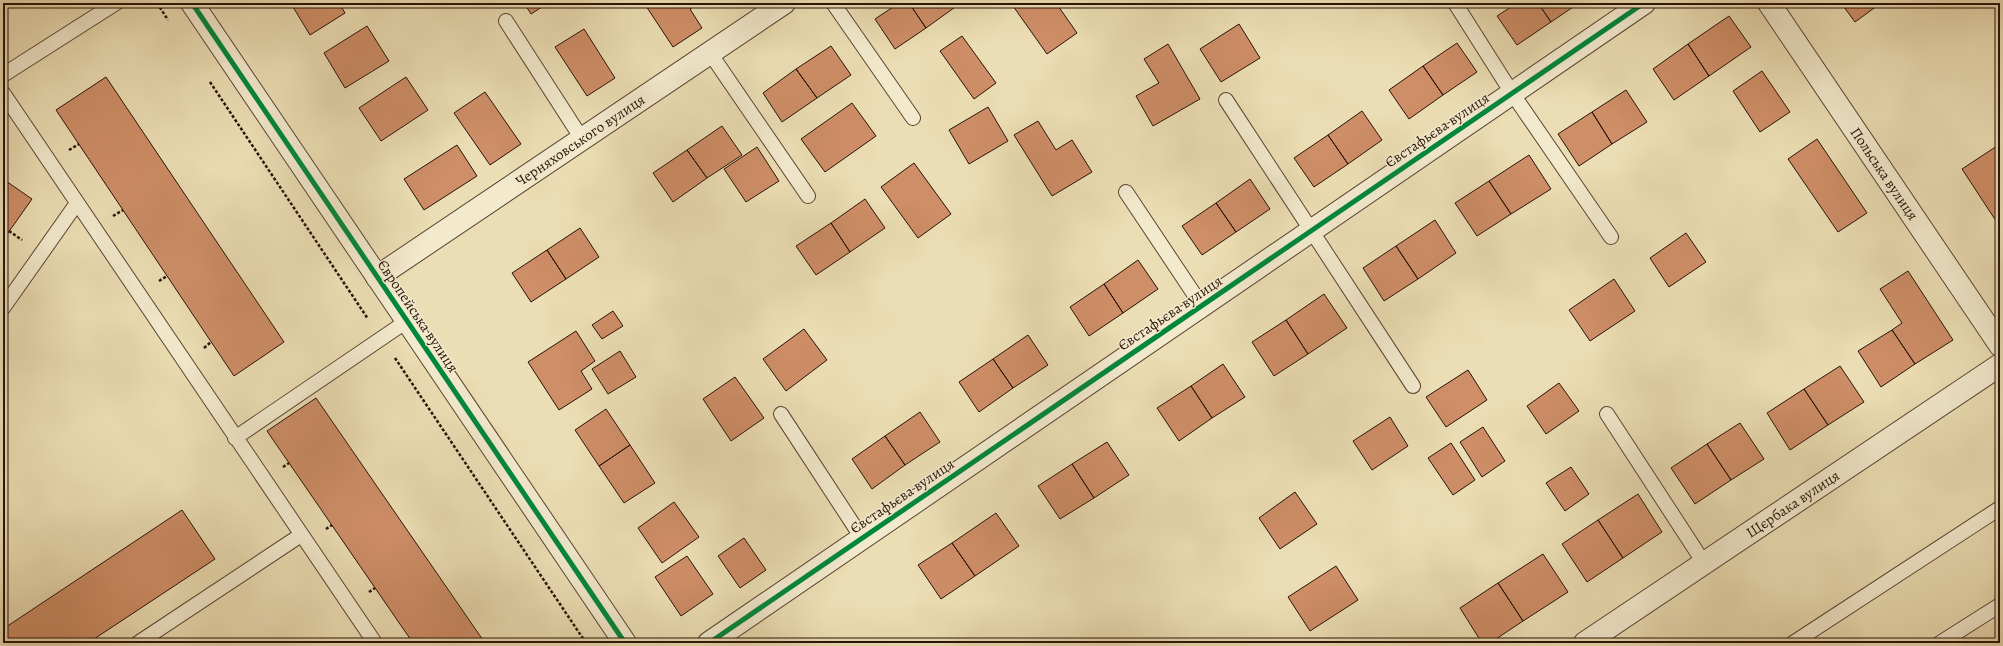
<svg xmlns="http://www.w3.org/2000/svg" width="2003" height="646" font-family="Alegreya,serif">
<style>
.building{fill:#ce8e67;stroke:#281208}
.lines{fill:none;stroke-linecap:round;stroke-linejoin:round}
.service-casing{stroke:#594533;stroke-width:16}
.minor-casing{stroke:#594533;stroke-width:24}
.tertiary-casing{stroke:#594533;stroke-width:24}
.path{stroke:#281208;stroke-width:2.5;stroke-dasharray:3 2;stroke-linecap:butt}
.service{stroke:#f3eace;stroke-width:14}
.minor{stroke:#f3eace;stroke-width:22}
.tertiary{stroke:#f3eace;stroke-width:22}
.cycleway-casing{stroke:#f3eace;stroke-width:8}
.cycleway{stroke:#00873e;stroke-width:5}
.labels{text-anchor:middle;stroke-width:3;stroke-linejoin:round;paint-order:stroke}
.street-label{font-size:15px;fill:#281208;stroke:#f3eace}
</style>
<rect width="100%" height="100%" fill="#ecdeb4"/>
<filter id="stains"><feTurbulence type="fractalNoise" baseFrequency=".005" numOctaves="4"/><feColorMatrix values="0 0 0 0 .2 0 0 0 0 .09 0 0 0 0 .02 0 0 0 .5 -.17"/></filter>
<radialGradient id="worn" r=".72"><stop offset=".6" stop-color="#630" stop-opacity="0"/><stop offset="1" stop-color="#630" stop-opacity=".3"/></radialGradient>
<!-- building -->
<path class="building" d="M 300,3 L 339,3 L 345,13 L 310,35 L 293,7 Z
M 524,3 L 548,3 L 531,14 Z
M 644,3 L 694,3 L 695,6 L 690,9 L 702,28 L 673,47 Z
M 899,3 L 909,3 L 926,28 L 895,49 L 875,19 Z
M 909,3 L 956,3 L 958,5 L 926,28 Z
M 1017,3 L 1056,3 L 1077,33 L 1047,54 L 1013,6 Z
M 1517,3 L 1538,3 L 1551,22 L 1517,45 L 1497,16 Z
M 1538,3 L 1579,3 L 1551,22 Z
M 1841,3 L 1881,3 L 1855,22 Z
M 1729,16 L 1751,47 L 1709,76 L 1688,44 Z
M 1239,24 L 1260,58 L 1221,82 L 1200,49 Z
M 367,26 L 389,61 L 345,88 L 324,53 Z
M 584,29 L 615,78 L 587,96 L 555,47 Z
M 962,36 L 996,83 L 974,99 L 940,51 Z
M 1457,43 L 1477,72 L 1443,95 L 1423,66 Z
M 1168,44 L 1200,99 L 1153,126 L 1136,96 L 1159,83 L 1144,59 Z
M 1688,44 L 1709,76 L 1674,100 L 1653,69 Z
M 831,46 L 851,75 L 817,98 L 796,69 Z
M 1423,66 L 1443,95 L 1409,119 L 1389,90 Z
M 796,69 L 817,98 L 782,122 L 763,93 Z
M 1762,71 L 1790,112 L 1760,132 L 1733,91 Z
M 106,77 L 284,342 L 234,376 L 56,110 Z
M 406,77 L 428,110 L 381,141 L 359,108 Z
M 1626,90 L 1647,122 L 1612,144 L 1592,112 Z
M 485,92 L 521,144 L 490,165 L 454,113 Z
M 852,103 L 876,136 L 825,172 L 801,139 Z
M 988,107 L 1008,141 L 969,164 L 949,130 Z
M 1362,111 L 1382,140 L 1348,164 L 1328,135 Z
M 1592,112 L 1612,144 L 1579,166 L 1558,134 Z
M 1038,121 L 1056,150 L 1072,140 L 1092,172 L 1052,196 L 1014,135 Z
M 722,126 L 742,155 L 707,178 L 687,150 Z
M 1328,135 L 1348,164 L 1314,187 L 1294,158 Z
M 1817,139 L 1867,213 L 1838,232 L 1788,159 Z
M 2000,144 L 2000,227 L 1962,169 Z
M 457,145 L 477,176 L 424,210 L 404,179 Z
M 757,147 L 779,181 L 746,202 L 724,169 Z
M 687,150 L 707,178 L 673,202 L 653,173 Z
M 1529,155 L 1551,189 L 1511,214 L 1489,181 Z
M 914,163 L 951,214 L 918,238 L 881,187 Z
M 3,179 L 32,199 L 3,240 Z
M 1250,179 L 1270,209 L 1236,232 L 1216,203 Z
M 1489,181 L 1511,214 L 1477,236 L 1455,203 Z
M 865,199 L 885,228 L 850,252 L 831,223 Z
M 1216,203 L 1236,232 L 1202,255 L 1182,226 Z
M 1435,220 L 1456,253 L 1418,279 L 1396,246 Z
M 831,223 L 850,252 L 816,275 L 796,246 Z
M 580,228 L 599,257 L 566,279 L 547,250 Z
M 1686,233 L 1706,262 L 1669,287 L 1650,258 Z
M 1396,246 L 1418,279 L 1384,301 L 1363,268 Z
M 547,250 L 566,279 L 531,302 L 512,273 Z
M 1138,260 L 1158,289 L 1123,313 L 1104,284 Z
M 1908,271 L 1953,340 L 1915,364 L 1892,330 L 1902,323 L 1880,289 Z
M 1614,279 L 1635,311 L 1590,341 L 1569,310 Z
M 1104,284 L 1123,313 L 1089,336 L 1070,307 Z
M 1324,294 L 1347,328 L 1308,354 L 1286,320 Z
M 613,311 L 623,326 L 602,339 L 592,325 Z
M 1286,320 L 1308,354 L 1274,376 L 1252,342 Z
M 804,329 L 827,360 L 786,391 L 763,359 Z
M 1892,330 L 1915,364 L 1881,387 L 1858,351 Z
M 576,331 L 595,361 L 581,371 L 592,389 L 559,410 L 528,362 Z
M 1028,335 L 1048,365 L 1013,388 L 993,359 Z
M 620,351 L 636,377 L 608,394 L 592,369 Z
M 993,359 L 1013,388 L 979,412 L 959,382 Z
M 1223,364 L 1245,397 L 1212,418 L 1191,386 Z
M 1840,366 L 1864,402 L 1828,425 L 1804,389 Z
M 1468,370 L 1487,400 L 1446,427 L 1426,397 Z
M 735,377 L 764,418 L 731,441 L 703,399 Z
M 1559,383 L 1579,411 L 1546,434 L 1527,406 Z
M 1191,386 L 1212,418 L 1179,441 L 1157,408 Z
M 1804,389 L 1828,425 L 1790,450 L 1767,413 Z
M 316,398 L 485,643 L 413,643 L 267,431 Z
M 606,409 L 630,445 L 599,466 L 575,430 Z
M 920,412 L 940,442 L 905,465 L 885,436 Z
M 1390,417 L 1408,446 L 1372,470 L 1353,441 Z
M 1740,423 L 1764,459 L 1731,480 L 1707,444 Z
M 1483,427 L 1505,461 L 1482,477 L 1460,442 Z
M 885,436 L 905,465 L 872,489 L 852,459 Z
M 1107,442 L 1129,475 L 1094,498 L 1072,464 Z
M 1451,443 L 1475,480 L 1453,495 L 1428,458 Z
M 1707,444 L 1731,480 L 1695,504 L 1671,468 Z
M 630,445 L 655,483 L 624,503 L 599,466 Z
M 1072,464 L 1094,498 L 1060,519 L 1038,486 Z
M 1571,467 L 1589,494 L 1565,511 L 1546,483 Z
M 1295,492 L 1317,524 L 1280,549 L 1259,518 Z
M 1638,494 L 1662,532 L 1623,558 L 1598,520 Z
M 674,502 L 699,537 L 662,563 L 638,528 Z
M 182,510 L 215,559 L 88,643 L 3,643 L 3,629 Z
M 996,513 L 1019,546 L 975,576 L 952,543 Z
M 1598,520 L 1623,558 L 1587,582 L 1562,544 Z
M 744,538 L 766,570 L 740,588 L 718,556 Z
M 952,543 L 975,576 L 941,599 L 918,565 Z
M 1543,554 L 1568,592 L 1523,621 L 1498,583 Z
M 687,556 L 713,594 L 681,616 L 655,577 Z
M 1336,566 L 1358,600 L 1310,631 L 1288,597 Z
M 1498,583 L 1523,621 L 1490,643 L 1482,643 L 1460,608 Z"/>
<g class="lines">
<defs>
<path id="service" d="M 833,3 L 913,118
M 1455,3 L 1512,93 L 1611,237
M 506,21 L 582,139
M 710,53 L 808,196
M 3,75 L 116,3
M 3,93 L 375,643
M 1226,100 L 1413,386
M 1126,192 L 1202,306
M 3,308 L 77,203
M 781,414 L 862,538
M 1607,414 L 1704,563
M 235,438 L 407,321
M 138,643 L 301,535
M 1793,643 L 2000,508
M 1940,643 L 2000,605"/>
<g id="minor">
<path id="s1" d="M 1769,3 L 2000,345"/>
<path id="s2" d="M 377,277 L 784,3"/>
<path d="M 709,643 L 1644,3"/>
<path id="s3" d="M 1585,643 L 2000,365"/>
</g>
<path id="tertiary" d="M 192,3 L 625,643"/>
</defs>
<!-- service casing -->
<use href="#service" class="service-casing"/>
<!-- minor casing -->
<use href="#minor" class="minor-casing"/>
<!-- tertiary casing -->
<use href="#tertiary" class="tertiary-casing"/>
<!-- path -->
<path class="path" d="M 157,3 L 168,20
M 210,82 L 368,319
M 69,150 L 79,144
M 113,216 L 123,210
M 9,231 L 22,240
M 159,281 L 167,276
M 204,348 L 211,342
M 395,358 L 586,643
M 283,467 L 289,463
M 326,529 L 332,525
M 369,592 L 375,588"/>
<!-- service -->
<use href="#service" class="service"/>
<!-- minor -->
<use href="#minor" class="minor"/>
<!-- tertiary -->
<use href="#tertiary" class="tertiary"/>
<defs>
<path id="cycleway" d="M 192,3 L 625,643
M 709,643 L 1644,3"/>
</defs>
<!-- cycleway casing -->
<use href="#cycleway" class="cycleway-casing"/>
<!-- cycleway -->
<use href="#cycleway" class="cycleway"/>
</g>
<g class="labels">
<!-- street labels -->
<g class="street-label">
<text transform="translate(1437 130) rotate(-34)" y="5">Євстафьєва вулиця</text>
<text dy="5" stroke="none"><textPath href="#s2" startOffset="245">Черняховського вулиця</textPath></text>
<text dy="5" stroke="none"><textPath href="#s1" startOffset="206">Польська вулиця</textPath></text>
<text transform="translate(1170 313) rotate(-34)" y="5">Євстафьєва вулиця</text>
<text transform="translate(418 316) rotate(56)" y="5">Європейська вулиця</text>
<text transform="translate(902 496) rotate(-34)" y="5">Євстафьєва вулиця</text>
<text dy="5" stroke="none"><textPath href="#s3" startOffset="250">Щєрбака вулиця</textPath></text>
</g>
</g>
<!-- margin -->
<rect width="2003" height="646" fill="none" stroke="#ecdeb4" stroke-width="16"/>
<rect x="4" y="4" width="1995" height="638" fill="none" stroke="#281208" stroke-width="2"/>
<rect x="8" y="8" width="1987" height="630" fill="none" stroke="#281208"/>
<rect width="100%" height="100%" filter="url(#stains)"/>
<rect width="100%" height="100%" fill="url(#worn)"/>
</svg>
